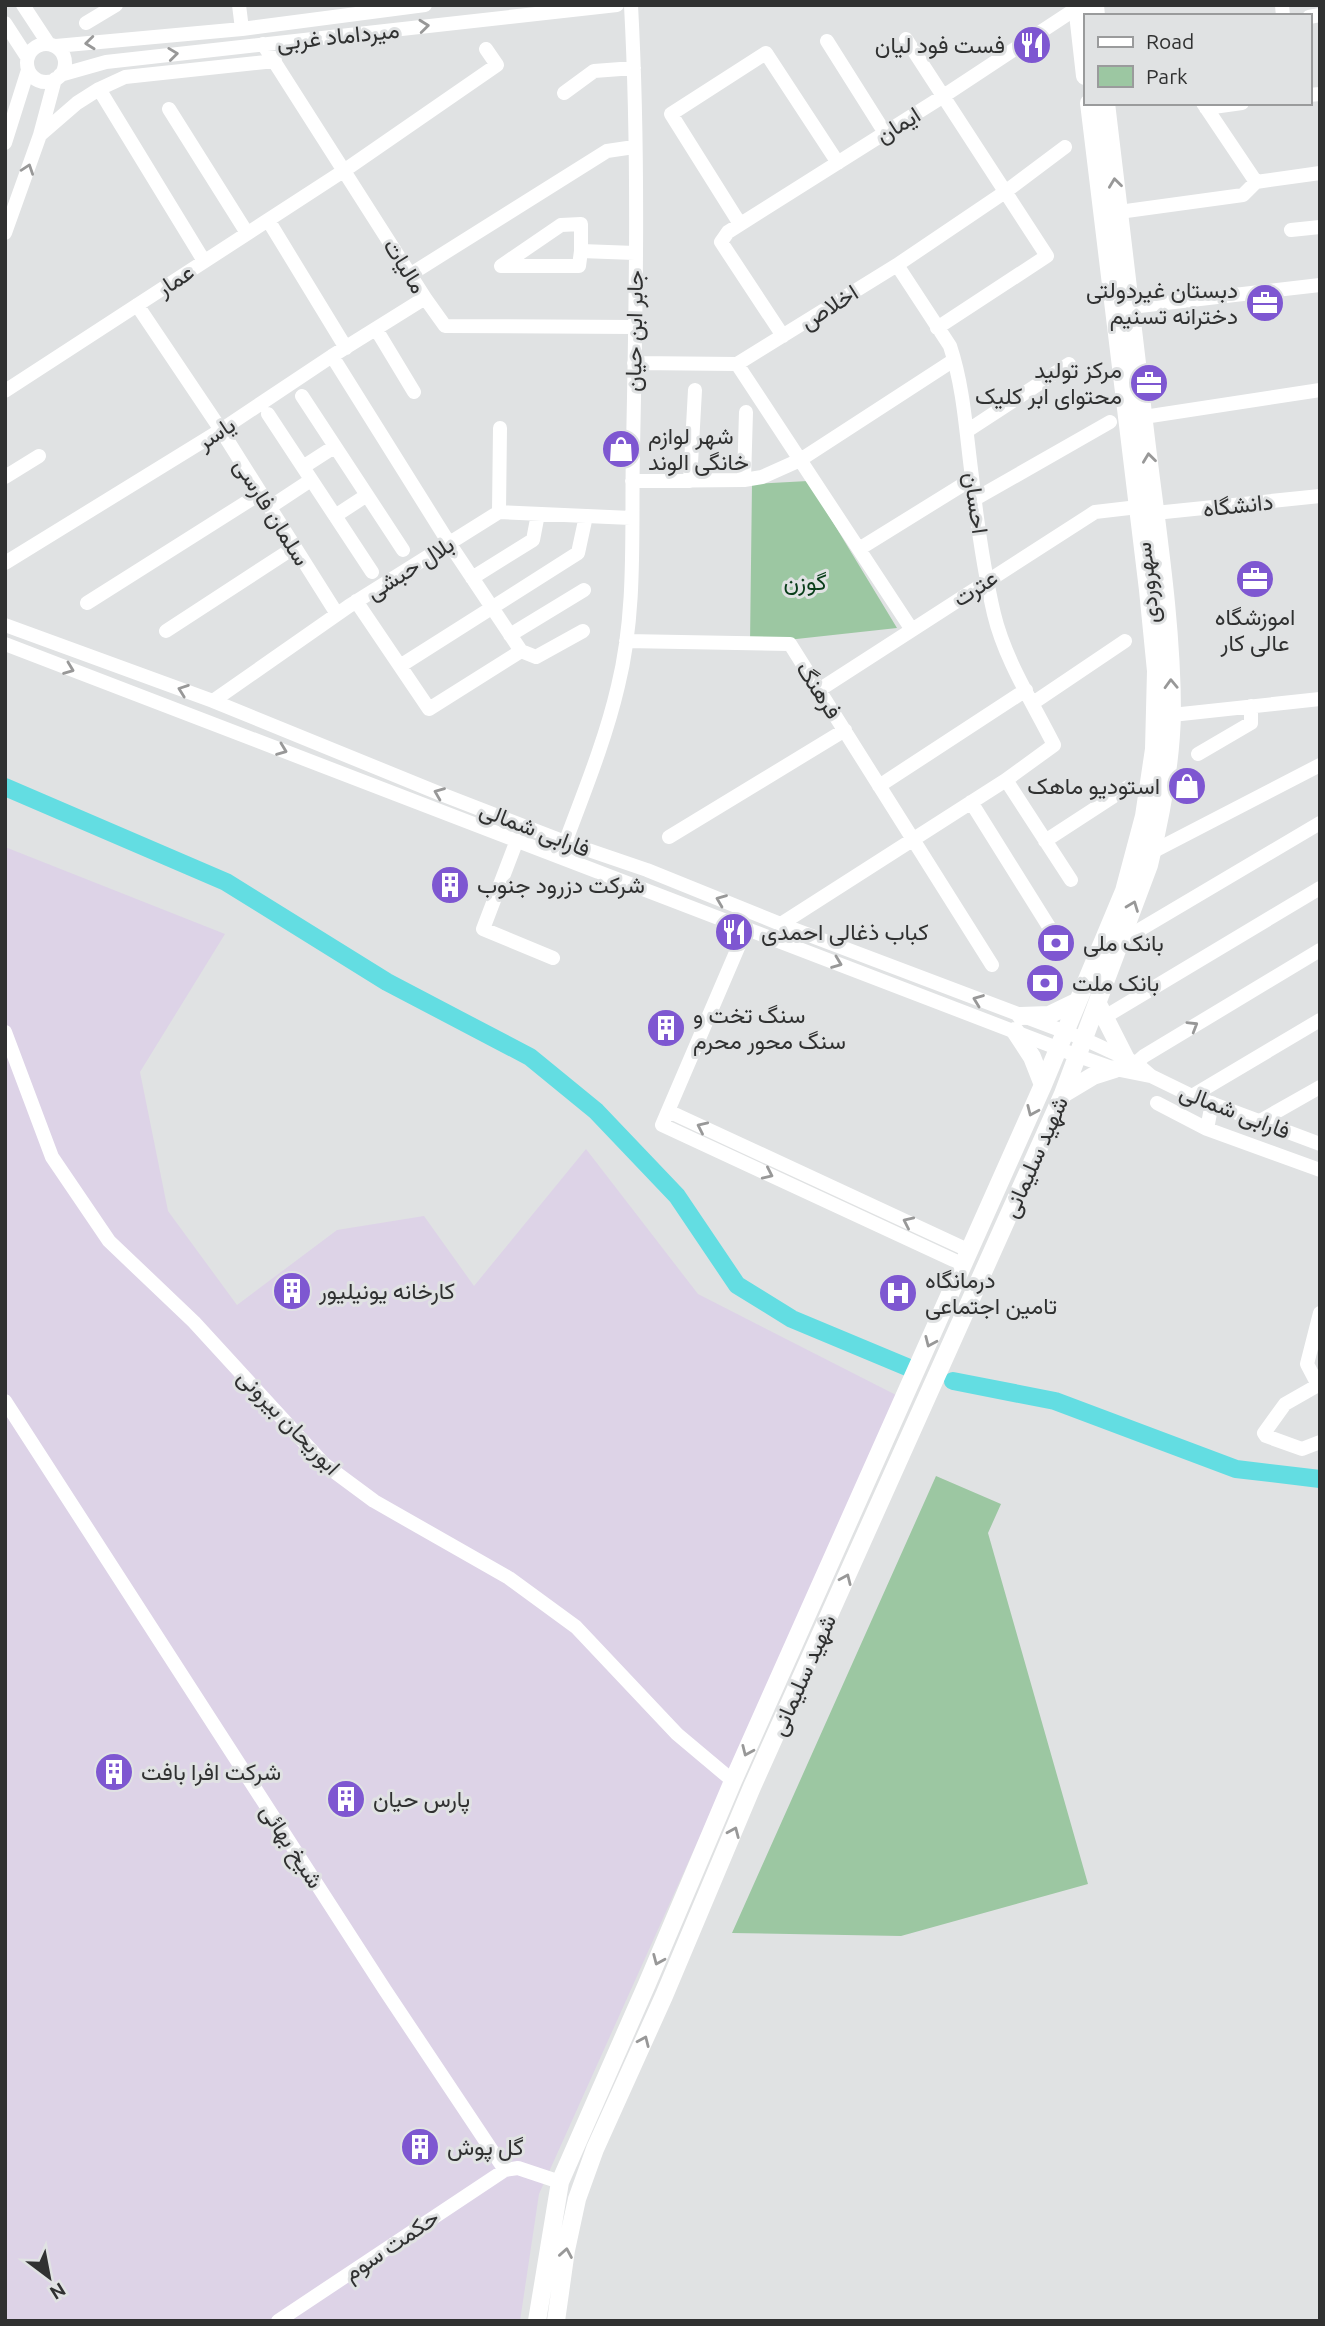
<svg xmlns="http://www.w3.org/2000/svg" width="1325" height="2326" font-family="Ubuntu,Vazirmatn,sans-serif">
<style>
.industrial{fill:#ddd3e7}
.green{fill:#9cc7a2}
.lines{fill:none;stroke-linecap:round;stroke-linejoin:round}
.river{stroke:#63dde2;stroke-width:18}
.minor{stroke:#fff;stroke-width:14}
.major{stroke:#fff;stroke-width:18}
.oneway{stroke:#989898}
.labels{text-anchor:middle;stroke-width:6;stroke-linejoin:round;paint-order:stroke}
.street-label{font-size:23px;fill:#303131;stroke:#e0e2e3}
.poi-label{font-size:23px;fill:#303131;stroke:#e0e2e3;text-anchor:start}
.park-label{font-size:23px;fill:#083d19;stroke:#e0e2e3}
</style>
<rect width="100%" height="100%" fill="#e0e2e3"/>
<!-- industrial -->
<path class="industrial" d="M 5,847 L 225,934 L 140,1072 L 168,1211 L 237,1305 L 337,1230 L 424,1216 L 474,1286 L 586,1149 L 698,1294 L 898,1396 L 539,2194 L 520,2321 L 5,2321 Z"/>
<!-- green -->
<path class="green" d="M 808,481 L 897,628 L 750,644 L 752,484 Z
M 936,1476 L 1001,1504 L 988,1533 L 1088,1884 L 901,1936 L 732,1933 Z"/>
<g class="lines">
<!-- river -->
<path class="river" d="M 5,787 L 226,882 L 387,982 L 530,1057 L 596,1111 L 677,1196 L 737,1285 L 792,1319 L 907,1367
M 953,1381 L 1055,1401 L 1236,1469 L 1320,1479"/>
<!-- minor -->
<path class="minor" d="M 23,5 L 48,43
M 239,5 L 242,29
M 1282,5 L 1283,16
M 1309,17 L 1320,15
M 5,23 L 27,57
M 86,23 L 116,5
M 906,39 L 1047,256 L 937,328
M 827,41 L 885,133
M27 63a19 19 0 1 1 38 0a19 19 0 1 1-38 0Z
M 263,44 L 425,298 L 445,326 L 635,327
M 56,46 L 242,29 L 425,5
M 60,75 L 106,62 L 617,5
M 99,89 L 204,261
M 564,93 L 594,71 L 634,68
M 1309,95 L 1320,94
M 1203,103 L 1256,182
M 1206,108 L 1242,103
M 169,109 L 247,233
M 40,135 L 77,103 L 99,89 L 125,77 L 275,61
M 5,143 L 28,70
M 1119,212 L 1243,195 L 1256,182 L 1320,173
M 268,220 L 346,348
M 740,224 L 671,114 L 766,53 L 838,163
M 1291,230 L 1320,227
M 5,233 L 40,135 L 55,79
M 581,251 L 581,224 L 561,225 L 501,266 L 579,266 L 581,251 L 635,253
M 411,274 L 607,151 L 634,147
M 137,305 L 221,430 L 337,614
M 1131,307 L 1320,285
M 376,329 L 414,392
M 783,336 L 721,242 L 728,232 L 942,97 L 1077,8
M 332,356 L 449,543 L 521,651 L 429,709 L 356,601
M 634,363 L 737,364 L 897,265 L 1005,192 L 1065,147
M 737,364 L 912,630
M 5,391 L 345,170 L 497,65 L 486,49
M 302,396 L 403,550
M 268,414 L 372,572
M 1144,417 L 1320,390
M 967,431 L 1069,364
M 303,467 L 334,447
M 5,477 L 39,456
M 744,480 L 746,412
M 632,481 L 744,480 L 762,477 L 800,460 L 954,360
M 690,481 L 695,390
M 975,499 L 1110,422
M 270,507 L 311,480
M 499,512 L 500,428
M 1155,513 L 1320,496
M 335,516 L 367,495
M 859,549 L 972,479
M 5,563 L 221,430 L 332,356 L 425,298
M 472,578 L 533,540 L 538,514
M 87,603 L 261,493
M 5,625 L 213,701 L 441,794 L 565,842 L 647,870 L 788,927 L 1084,1039 L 1136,1063 L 1151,1076 L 1192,1096 L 1320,1144
M 166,631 L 295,547
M 510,635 L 584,590
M 626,641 L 790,644 L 992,965
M 5,644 L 1078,1056 L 1115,1069 L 1150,1076
M 521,651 L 536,657 L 583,631
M 400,666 L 578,553 L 586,516
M 819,690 L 1095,512 L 1138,507
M 213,701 L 349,606 L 499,512 L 631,518
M 1033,703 L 1125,641
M 1172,715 L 1320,699
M 1198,754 L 1251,723 L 1251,706
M 1006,780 L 1071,880
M 879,786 L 1026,690
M 971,802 L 1056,938
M 669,837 L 845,730
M 517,840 L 483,929 L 553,958
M 1045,841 L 1128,787
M 562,851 C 582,797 605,742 618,686 C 637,610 631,527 633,449 C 636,301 639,153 631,5
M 1152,852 L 1320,765
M 781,924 L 1006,780 L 1054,745 C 1033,703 1005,660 994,614 C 984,571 977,522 972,477 C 966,433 964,388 950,346 L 897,265
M 746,929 L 662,1125 L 964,1265
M 1119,942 L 1320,823
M 1103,1018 L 1320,888
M 5,1032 L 52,1157 L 109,1241 L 194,1322 L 324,1464 L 374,1501 L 509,1578 L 576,1627 L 677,1734 L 733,1781
M 1136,1063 L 1144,1056 L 1320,950
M 1192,1096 L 1320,1020
M 1157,1103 L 1207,1129 L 1212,1103
M 668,1111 L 970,1251
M 1260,1121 L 1320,1087
M 1207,1129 L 1320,1170
M 1320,1384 L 1285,1404 L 1264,1433 L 1266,1436 L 1302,1449 L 1320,1442
M 1318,1385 L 1307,1364 L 1320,1313
M 5,1401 L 385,1990 L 505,2170
M 278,2321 L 505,2170 L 518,2168 L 560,2182"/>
<!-- major -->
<path class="major" d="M 1077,5 L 1085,76
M 1095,5 L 1096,16
M 1098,1004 L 1126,1059
M 1021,1016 L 1049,1015 L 1078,1001
M 1015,1031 L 1032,1057 L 1043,1085
M 1063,1094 L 1093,1076 L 1115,1069
M 537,2321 L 560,2182 L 647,1984 L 733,1781 L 1043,1085 L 1124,891 L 1144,816 L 1154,749 L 1156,671 L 1148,590 L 1089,103
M 556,2321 L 566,2250 L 577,2199 L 595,2149 L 664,1996 L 752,1787 L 1063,1094 L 1149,865 C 1161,816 1171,764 1172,713 C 1172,622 1157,530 1146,439 C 1133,327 1119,215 1106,103"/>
</g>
<!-- one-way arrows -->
<defs><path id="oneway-chevron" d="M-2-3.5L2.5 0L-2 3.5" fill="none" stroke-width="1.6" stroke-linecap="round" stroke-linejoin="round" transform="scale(1.75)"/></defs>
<g class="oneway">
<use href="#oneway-chevron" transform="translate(424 26) rotate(-6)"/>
<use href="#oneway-chevron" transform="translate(90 43) rotate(174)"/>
<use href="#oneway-chevron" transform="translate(173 54) rotate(-7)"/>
<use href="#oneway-chevron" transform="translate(28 169) rotate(-71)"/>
<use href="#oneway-chevron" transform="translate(1115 183) rotate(-97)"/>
<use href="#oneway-chevron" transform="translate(1149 458) rotate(-97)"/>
<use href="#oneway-chevron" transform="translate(69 669) rotate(21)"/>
<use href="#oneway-chevron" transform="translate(1171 684) rotate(-92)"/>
<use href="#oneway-chevron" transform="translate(183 690) rotate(-160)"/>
<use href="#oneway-chevron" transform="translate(282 750) rotate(21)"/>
<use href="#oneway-chevron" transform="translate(439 793) rotate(-158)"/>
<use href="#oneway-chevron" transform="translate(721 900) rotate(-158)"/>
<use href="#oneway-chevron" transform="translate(1133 906) rotate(-69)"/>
<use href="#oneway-chevron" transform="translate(837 963) rotate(21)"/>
<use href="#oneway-chevron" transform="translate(978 1000) rotate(-159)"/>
<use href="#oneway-chevron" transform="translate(1193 1026) rotate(-31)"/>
<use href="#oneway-chevron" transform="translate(1032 1111) rotate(114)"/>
<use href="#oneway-chevron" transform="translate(702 1127) rotate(-155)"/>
<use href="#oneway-chevron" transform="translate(768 1174) rotate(25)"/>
<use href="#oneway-chevron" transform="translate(908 1222) rotate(-155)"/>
<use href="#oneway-chevron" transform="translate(930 1342) rotate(114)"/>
<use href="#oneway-chevron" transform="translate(846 1579) rotate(-66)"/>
<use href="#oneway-chevron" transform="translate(747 1751) rotate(114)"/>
<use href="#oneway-chevron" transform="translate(734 1832) rotate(-67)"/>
<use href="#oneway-chevron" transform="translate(658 1960) rotate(113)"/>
<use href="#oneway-chevron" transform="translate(644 2041) rotate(-66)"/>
<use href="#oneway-chevron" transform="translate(566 2253) rotate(-80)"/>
</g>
<!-- icons -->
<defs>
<symbol id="restaurant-disc" viewBox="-11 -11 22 22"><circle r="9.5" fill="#7e57d1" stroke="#e0e2e3"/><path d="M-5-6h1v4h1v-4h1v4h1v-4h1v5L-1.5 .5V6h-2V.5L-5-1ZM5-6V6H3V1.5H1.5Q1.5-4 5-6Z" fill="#fff"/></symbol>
<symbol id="office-disc" viewBox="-11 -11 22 22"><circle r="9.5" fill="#7e57d1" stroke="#e0e2e3"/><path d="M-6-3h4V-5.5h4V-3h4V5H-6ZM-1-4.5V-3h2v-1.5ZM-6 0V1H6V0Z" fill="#fff"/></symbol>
<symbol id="shop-disc" viewBox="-11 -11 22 22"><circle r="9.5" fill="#7e57d1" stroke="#e0e2e3"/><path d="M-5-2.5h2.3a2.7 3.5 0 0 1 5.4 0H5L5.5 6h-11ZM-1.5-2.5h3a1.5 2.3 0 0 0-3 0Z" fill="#fff"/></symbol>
<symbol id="building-disc" viewBox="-11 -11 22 22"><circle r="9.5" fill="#7e57d1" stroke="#e0e2e3"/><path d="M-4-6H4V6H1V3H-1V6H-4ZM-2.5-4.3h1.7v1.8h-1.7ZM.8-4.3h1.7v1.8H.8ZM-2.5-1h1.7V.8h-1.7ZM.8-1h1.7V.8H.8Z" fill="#fff"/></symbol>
<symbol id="bank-disc" viewBox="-11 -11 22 22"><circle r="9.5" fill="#7e57d1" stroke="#e0e2e3"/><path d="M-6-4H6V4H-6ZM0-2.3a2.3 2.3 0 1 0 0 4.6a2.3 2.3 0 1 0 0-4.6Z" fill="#fff"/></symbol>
<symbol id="hospital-disc" viewBox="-11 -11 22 22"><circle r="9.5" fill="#7e57d1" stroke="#e0e2e3"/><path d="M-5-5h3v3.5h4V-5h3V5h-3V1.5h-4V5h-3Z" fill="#fff"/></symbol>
</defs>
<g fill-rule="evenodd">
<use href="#restaurant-disc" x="1010" y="23" width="44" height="44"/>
<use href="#office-disc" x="1243" y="281" width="44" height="44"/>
<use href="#office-disc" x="1127" y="361" width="44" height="44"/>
<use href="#shop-disc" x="599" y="427" width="44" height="44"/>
<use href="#office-disc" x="1233" y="557" width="44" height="44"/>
<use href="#shop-disc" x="1165" y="764" width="44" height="44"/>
<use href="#building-disc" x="428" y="863" width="44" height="44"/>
<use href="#restaurant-disc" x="712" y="910" width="44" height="44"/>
<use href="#bank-disc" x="1034" y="921" width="44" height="44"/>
<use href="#bank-disc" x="1023" y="961" width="44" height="44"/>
<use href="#building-disc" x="644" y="1006" width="44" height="44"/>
<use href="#building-disc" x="270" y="1269" width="44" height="44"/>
<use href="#hospital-disc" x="876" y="1271" width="44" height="44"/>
<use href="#building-disc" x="92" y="1750" width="44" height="44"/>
<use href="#building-disc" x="324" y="1777" width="44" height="44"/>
<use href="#building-disc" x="398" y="2125" width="44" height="44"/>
</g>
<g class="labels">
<!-- street labels -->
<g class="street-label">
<text transform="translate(338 36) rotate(-6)" y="8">میرداماد غربی</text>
<text transform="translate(898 125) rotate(-32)" y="8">ایمان</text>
<text transform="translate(405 266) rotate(58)" y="8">مالیات</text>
<text transform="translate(175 280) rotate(-33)" y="8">عمار</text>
<text transform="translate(829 307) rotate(-32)" y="8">اخلاص</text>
<text transform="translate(634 331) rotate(-89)" y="8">جابر ابن حیان</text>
<text transform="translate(216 433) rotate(-33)" y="8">یاسر</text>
<text transform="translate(976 503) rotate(82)" y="8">احسان</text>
<text transform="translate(1238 505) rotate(-6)" y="8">دانشگاه</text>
<text transform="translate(272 512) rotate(58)" y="8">سلمان فارسی</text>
<text transform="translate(410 568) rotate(-32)" y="8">بلال حبشی</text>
<text transform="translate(1147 583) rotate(-96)" y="8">سهروردی</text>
<text transform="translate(975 588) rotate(-33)" y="8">عترت</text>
<text transform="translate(819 690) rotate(57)" y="8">فرهنگ</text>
<text transform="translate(535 829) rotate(21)" y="8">فارابی شمالی</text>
<text transform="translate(1235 1111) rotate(21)" y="8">فارابی شمالی</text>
<text transform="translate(1035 1157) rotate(-66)" y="8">شهید سلیمانی</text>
<text transform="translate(289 1422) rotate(46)" y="8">ابوریحان بیرونی</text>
<text transform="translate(803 1675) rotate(-66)" y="8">شهید سلیمانی</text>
<text transform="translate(292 1846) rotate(57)" y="8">شیخ بهائی</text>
<text transform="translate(391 2245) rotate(-34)" y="8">حکمت سوم</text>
</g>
<!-- poi labels -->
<g class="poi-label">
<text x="1005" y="53" text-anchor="end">فست فود لیان</text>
<text x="1238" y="298" text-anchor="end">دبستان غیردولتی<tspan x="1238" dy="26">دخترانه تسنیم</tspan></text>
<text x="1122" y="378" text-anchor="end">مرکز تولید<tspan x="1122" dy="26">محتوای ابر کلیک</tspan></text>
<text x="648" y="444">شهر لوازم<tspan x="648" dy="26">خانگی الوند</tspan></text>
<text x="1255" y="625" text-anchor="middle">اموزشگاه<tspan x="1255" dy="26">عالی کار</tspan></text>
<text x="1160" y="794" text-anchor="end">استودیو ماهک</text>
<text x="477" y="893">شرکت دزرود جنوب</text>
<text x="761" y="940">کباب ذغالی احمدی</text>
<text x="1083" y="951">بانک ملی</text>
<text x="1072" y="991">بانک ملت</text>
<text x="693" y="1023">سنگ تخت و<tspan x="693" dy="26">سنگ محور محرم</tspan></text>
<text x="925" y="1288">درمانگاه<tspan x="925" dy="26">تامین اجتماعی</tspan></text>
<text x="319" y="1299">کارخانه یونیلیور</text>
<text x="141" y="1780">شرکت افرا بافت</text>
<text x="373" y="1807">پارس حیان</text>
<text x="447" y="2155">گل پوش</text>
</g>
<!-- park labels -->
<g class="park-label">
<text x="805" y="590">گوزن</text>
</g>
</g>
<!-- border -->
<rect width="1325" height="2326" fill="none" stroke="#303131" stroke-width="14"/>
<!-- legend -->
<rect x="1084" y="14" width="228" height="91" fill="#e0e2e3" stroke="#9a9b9c" stroke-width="2"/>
<rect x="1098" y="37" width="35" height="10" fill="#ffffff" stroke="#9a9b9c" stroke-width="2"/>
<text x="1146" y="49" font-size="21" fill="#303131">Road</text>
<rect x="1098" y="66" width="35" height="21" fill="#9cc7a2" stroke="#9a9b9c" stroke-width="2"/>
<text x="1146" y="84" font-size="21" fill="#303131">Park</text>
<!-- north arrow -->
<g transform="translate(49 2277) rotate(148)" stroke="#e0e2e3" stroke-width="5" paint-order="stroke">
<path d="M0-5L12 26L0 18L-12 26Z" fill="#303131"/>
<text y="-10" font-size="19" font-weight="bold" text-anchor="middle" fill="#303131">N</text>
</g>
</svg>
